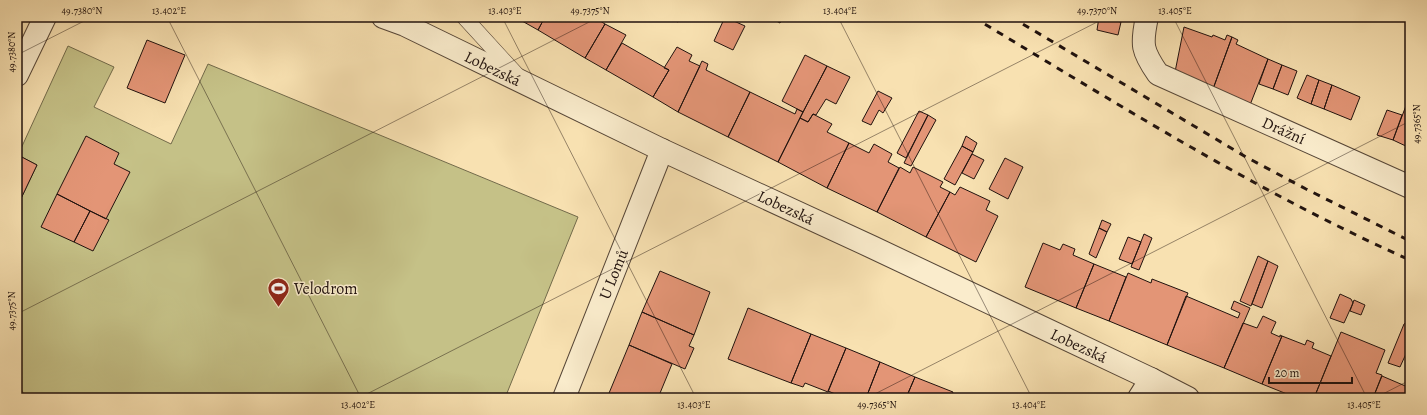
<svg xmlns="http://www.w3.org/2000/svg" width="1427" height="415" font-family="Alegreya,serif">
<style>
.green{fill:#c5c187;stroke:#726a4a}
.building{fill:#e39576;stroke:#20120e}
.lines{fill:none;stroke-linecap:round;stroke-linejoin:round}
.service-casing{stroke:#564637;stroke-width:16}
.minor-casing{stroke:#564637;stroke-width:24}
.tertiary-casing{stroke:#564637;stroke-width:24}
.service{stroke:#faeccc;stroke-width:15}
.minor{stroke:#faeccc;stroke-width:22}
.tertiary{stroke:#faeccc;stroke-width:22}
.rail{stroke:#20120e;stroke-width:3;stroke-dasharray:7 7;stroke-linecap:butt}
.ticks{fill:none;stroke:#20120e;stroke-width:1;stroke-opacity:0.45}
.labels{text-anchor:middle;stroke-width:3;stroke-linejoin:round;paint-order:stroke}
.street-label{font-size:16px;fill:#20120e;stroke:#faeccc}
.poi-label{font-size:16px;fill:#20120e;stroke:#faeccc;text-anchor:start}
.neatline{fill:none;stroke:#20120e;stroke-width:1.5}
.ticks-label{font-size:10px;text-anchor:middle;fill:#20120e}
</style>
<rect width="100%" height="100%" fill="#f8e1b1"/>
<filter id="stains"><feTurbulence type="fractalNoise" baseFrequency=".005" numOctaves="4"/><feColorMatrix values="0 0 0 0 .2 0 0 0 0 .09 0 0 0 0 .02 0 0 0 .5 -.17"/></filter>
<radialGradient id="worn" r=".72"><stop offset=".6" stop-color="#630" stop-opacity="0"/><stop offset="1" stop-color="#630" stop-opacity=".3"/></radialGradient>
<!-- green -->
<path class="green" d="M 68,46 L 114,67 L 94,107 L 171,144 L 208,64 L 578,217 L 505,398 L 17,398 L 17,207 L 37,165 L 18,155 Z"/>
<!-- building -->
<path class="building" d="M 515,17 L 545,17 L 538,30 Z
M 545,17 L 594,17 L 605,24 L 585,58 L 538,30 Z
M 669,17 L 680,17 L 678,22 Z
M 725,17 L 745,26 L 733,50 L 714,41 Z
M 769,17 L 783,17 L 780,23 Z
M 1098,17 L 1122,17 L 1121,22 Z
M 1099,17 L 1121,22 L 1118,35 L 1097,30 Z
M 605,24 L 626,35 L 606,70 L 585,58 Z
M 1184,27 L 1212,37 L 1213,35 L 1225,40 L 1227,35 L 1232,37 L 1213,89 L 1175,72 Z
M 1232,37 L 1238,40 L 1236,44 L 1268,59 L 1250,105 L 1213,89 Z
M 147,40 L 185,55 L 165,103 L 127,88 Z
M 622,43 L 669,70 L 653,97 L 606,70 Z
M 677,47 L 692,55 L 689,61 L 700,66 L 678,112 L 653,97 L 669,70 L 664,68 Z
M 805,55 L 827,66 L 803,112 L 782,101 Z
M 1268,59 L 1282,65 L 1273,89 L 1259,84 Z
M 702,61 L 708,64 L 706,70 L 750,92 L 728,137 L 678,112 Z
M 1282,65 L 1297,71 L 1288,95 L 1273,89 Z
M 827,66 L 850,77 L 836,104 L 826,99 L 816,115 L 813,114 L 808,122 L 800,118 Z
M 1307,75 L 1319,80 L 1311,104 L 1297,98 Z
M 1319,80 L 1332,85 L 1324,109 L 1311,104 Z
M 1332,85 L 1360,97 L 1351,120 L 1324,109 Z
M 878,91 L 892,98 L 883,113 L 879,110 L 871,125 L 862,121 Z
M 750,92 L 795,114 L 797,109 L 803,112 L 778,162 L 728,137 Z
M 1407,103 L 1410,104 L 1410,148 L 1393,140 Z
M 1387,110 L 1402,115 L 1393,140 L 1377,135 Z
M 919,111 L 928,115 L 906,158 L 897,153 Z
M 813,114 L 832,124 L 827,132 L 849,143 L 827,188 L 778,162 L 800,118 L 808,122 Z
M 928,115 L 936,120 L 911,166 L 904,163 Z
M 86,136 L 119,153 L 114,164 L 130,172 L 106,219 L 57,194 Z
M 966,136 L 977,143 L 973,152 L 962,146 Z
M 849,143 L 869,153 L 874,144 L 892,154 L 888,162 L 899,168 L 877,212 L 827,188 Z
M 962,146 L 973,152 L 955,185 L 944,179 Z
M 972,154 L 984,160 L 974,179 L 962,173 Z
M 18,155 L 37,165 L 17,207 L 17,158 Z
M 1005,158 L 1023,167 L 1008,199 L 989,189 Z
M 900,167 L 910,173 L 913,167 L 943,182 L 940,187 L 950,192 L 926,237 L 877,212 Z
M 960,187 L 990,201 L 986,210 L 998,216 L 976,262 L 926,237 L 950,192 L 955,195 Z
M 57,194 L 90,211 L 74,242 L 41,227 Z
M 90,211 L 109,220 L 93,251 L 74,242 Z
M 1102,220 L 1111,224 L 1107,232 L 1099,228 Z
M 1099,228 L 1107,232 L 1096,258 L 1089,254 Z
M 1144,234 L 1152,238 L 1139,270 L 1131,267 Z
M 1128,237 L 1141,242 L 1132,264 L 1119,259 Z
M 1043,243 L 1060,250 L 1063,244 L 1075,249 L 1073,255 L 1094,264 L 1076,308 L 1025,287 Z
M 1258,256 L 1268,261 L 1251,306 L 1240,301 Z
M 1268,261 L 1278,266 L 1262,308 L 1252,304 Z
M 1094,264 L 1126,277 L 1109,321 L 1076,308 Z
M 660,271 L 710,292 L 694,335 L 642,312 Z
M 1128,273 L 1151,283 L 1152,279 L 1188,293 L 1167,345 L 1109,321 Z
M 1340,294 L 1351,299 L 1353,303 L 1344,323 L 1330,318 Z
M 1186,296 L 1238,318 L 1240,313 L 1231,309 L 1234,301 L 1250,308 L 1224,368 L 1167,345 Z
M 1354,300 L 1365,305 L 1361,315 L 1350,311 Z
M 748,308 L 811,334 L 791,383 L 728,359 Z
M 642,312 L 694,335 L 689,346 L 694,348 L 685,369 L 629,345 Z
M 1263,316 L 1276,322 L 1271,333 L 1280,337 L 1280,335 L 1282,336 L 1262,384 L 1224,368 L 1243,323 L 1257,328 Z
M 1407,322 L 1410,323 L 1410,345 L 1400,367 L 1388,363 L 1404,324 Z
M 1341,332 L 1385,350 L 1376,373 L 1382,375 L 1373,398 L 1314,398 Z
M 811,334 L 846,348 L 828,392 L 805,383 L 803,387 L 791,383 Z
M 1282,336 L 1305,345 L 1307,340 L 1314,343 L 1312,348 L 1331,356 L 1314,398 L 1297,398 L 1262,384 Z
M 629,345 L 672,364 L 658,398 L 607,398 Z
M 846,348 L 880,362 L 866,398 L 845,398 L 828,391 Z
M 880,362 L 915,377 L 906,398 L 866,398 Z
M 1382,376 L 1410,388 L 1410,398 L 1373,398 Z
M 915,377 L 953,392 L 951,398 L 906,398 Z"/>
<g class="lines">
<defs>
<path id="service" d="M 464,17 L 518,76"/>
<path id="minor" d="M 1147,17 C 1141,45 1142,51 1158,74 L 1410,187
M 17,75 L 45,17
M 564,398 L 662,150
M 1139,398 L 1151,379"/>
<path id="tertiary" d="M 383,17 L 405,25 L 662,150 L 872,247 L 1151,379 L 1188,398"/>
</defs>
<!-- service casing -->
<use href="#service" class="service-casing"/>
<!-- minor casing -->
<use href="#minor" class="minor-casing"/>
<!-- tertiary casing -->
<use href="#tertiary" class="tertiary-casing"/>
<!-- service -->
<use href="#service" class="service"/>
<!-- minor -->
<use href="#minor" class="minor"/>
<!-- tertiary -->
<use href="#tertiary" class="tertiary"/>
<!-- rail -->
<path class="rail" d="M 973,17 C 1116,103 1257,192 1410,260
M 1011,17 L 1246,157 L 1306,189 L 1410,241"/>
</g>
<!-- ticks -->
<path class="ticks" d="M 167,17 L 361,398M 502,17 L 696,398M 838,17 L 1032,398M 1173,17 L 1367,398M 17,55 L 92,17M 17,314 L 599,17M 17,381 L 26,398M 359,398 L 1107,17M 867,398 L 1410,121M 1375,398 L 1410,380"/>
<!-- icons -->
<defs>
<symbol id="stadium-pin" viewBox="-11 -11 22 30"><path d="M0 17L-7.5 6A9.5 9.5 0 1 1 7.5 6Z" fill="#8f2418" stroke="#faeccc"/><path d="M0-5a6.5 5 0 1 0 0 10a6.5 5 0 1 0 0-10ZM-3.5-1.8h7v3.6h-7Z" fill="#fff"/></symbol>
</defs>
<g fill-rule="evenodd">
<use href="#stadium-pin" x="266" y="276" width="25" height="34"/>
</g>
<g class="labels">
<!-- street labels -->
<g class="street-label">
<text transform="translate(493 68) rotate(26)" y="6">Lobezská</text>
<text transform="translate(1284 130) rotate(24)" y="6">Drážní</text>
<text transform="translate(786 207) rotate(25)" y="6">Lobezská</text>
<text transform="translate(613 274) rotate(-68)" y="6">U Lomů</text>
<text transform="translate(1079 345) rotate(25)" y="6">Lobezská</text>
</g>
<!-- poi labels -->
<g class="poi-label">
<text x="294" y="294">Velodrom</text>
</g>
</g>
<!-- margin -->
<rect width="1427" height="415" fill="none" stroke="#f8e1b1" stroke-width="44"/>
<!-- scale -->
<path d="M1269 377v6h83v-6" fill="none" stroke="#20120e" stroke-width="2"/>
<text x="1275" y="377" font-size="12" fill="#20120e" stroke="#faeccc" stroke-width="3" paint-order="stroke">20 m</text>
<rect x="22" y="22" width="1383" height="371" class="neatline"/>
<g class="ticks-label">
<text x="82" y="14">49.7380°N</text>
<text x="169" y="14">13.402°E</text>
<text x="505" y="14">13.403°E</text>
<text x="590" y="14">49.7375°N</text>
<text x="840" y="14">13.404°E</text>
<text x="1097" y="14">49.7370°N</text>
<text x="1175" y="14">13.405°E</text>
<text transform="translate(11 52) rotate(-90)" y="4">49.7380°N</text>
<text transform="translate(1416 124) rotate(-90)" y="4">49.7365°N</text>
<text transform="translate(11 311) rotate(-90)" y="4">49.7375°N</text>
<text x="358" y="408">13.402°E</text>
<text x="694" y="408">13.403°E</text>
<text x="877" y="408">49.7365°N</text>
<text x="1029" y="408">13.404°E</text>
<text x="1364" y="408">13.405°E</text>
</g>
<rect width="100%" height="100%" filter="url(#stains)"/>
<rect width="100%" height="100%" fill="url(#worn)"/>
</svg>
